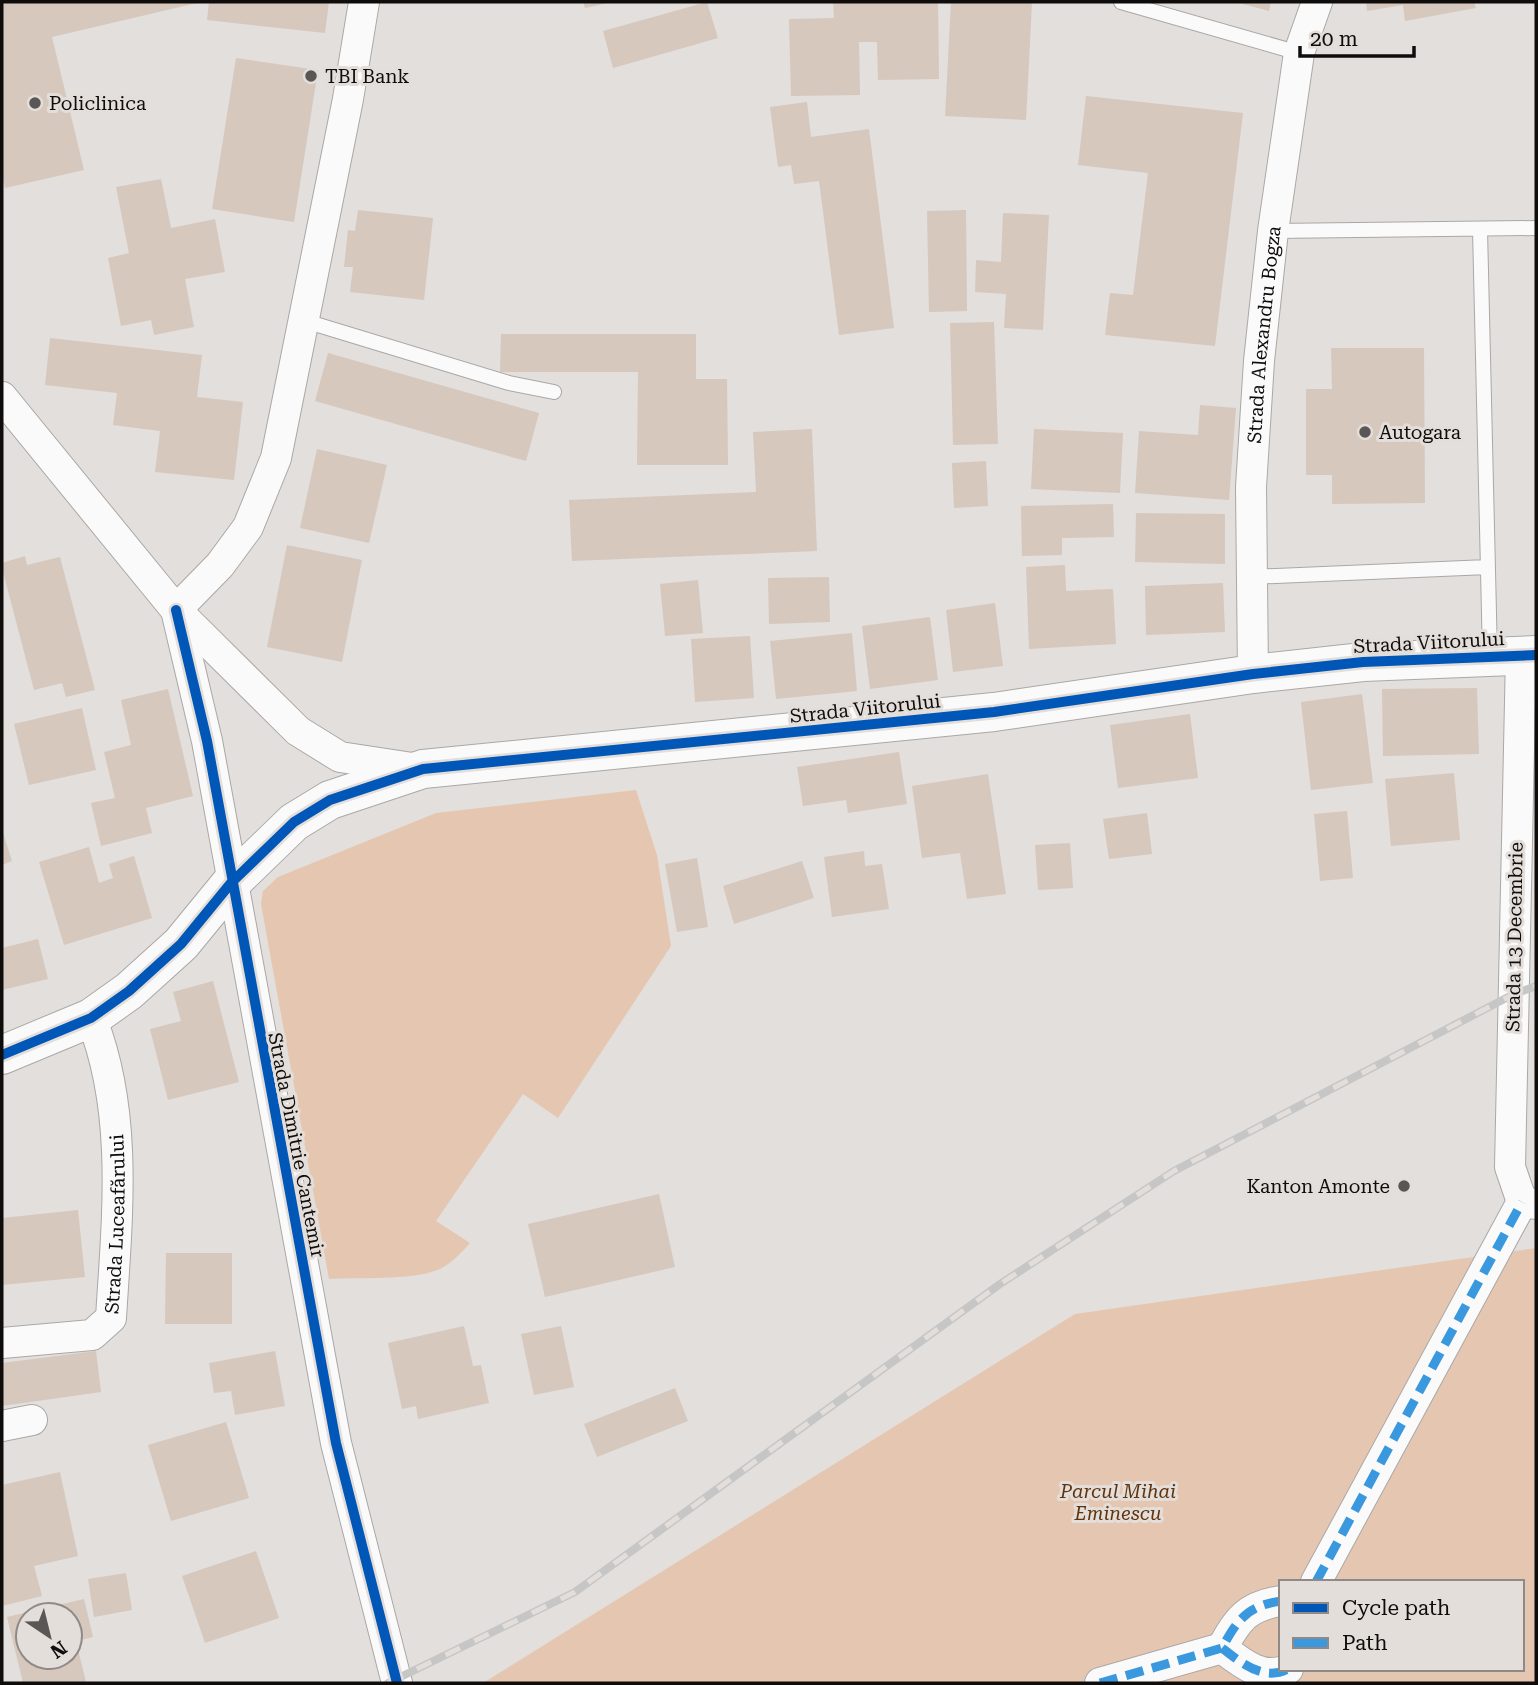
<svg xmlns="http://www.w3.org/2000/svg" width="1538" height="1685" font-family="'Roboto Serif',serif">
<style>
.green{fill:#e5c7b1;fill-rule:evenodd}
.building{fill:#d6c8bd;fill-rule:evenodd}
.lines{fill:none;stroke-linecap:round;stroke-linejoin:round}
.lane-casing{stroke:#aaa8a6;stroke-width:16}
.street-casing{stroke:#aaa8a6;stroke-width:32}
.secondary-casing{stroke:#aaa8a6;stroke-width:40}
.lane{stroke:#fbfafa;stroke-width:14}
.street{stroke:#fbfafa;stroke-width:30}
.secondary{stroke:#fbfafa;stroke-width:38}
.rail-casing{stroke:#c7c6c6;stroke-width:8}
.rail{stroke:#e4deda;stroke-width:5;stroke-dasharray:16;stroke-linecap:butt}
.quiet{stroke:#3a99de;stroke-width:9;stroke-dasharray:18 9;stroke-linecap:butt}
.cycleway-casing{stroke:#e4deda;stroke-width:15}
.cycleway{stroke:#0057b8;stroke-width:10}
.poi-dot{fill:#595655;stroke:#e4deda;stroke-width:2.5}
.labels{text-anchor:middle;stroke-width:6;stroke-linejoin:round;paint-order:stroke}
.poi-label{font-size:19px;fill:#0f0d0c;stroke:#e4deda;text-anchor:start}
.street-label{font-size:19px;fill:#0f0d0c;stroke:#e4deda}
.park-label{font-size:19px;font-style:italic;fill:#60340e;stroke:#e4deda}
</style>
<rect width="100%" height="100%" fill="#e2dfdc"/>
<!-- green -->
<path class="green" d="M 636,790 L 657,855 L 671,946 L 558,1118 L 523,1094 L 436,1221 L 470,1243 C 462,1252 451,1264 440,1269 C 412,1281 360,1277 329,1279 L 261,904 L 263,891 L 278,877 L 436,813 Z
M 1536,1248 L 1536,1683 L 483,1683 L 1075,1314 ZM 1281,1582 L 1522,1582 L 1522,1669 L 1281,1669 Z"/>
<!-- building -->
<path class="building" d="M 2,2 L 197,2 L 197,3 L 52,37 L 84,170 L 5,188 L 2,175 Z
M 209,2 L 329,2 L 325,33 L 207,20 Z
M 583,2 L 608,2 L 608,3 L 585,8 Z
M 707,2 L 718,38 L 613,68 L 603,31 Z
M 833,2 L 938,2 L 939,79 L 878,80 L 877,42 L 859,42 L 860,95 L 791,96 L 789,19 L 834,18 Z
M 951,2 L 1032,2 L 1026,120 L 945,116 Z
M 1236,2 L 1271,2 L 1269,11 Z
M 1366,2 L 1474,2 L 1476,8 L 1405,21 L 1403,5 L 1367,11 Z
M 236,58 L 318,70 L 294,222 L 212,209 Z
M 1086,96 L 1243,113 L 1215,346 L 1105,335 L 1110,293 L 1133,295 L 1148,173 L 1078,165 Z
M 807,102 L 811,137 L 869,129 L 894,328 L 839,335 L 819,181 L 794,184 L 791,165 L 778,167 L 770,107 Z
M 161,179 L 171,228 L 215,219 L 225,272 L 185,279 L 194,327 L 154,335 L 151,320 L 121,326 L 108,258 L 129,253 L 116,187 Z
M 358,210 L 433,218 L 424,300 L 350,292 L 353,267 L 344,267 L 348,230 L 355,231 Z
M 966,210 L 967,311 L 929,312 L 927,211 Z
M 1003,213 L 1049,215 L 1043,330 L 1004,328 L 1006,294 L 975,292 L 976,260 L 1001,262 Z
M 994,322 L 998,444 L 953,445 L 950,323 Z
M 501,334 L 696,334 L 696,379 L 727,379 L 728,465 L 637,465 L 638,372 L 500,372 Z
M 50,338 L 202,355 L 197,397 L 243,402 L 234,480 L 155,472 L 160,431 L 113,425 L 117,393 L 45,385 Z
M 1331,348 L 1424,348 L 1425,503 L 1332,504 L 1332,475 L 1306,475 L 1306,389 L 1332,389 Z
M 328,353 L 539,413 L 526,461 L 315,401 Z
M 1200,405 L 1236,408 L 1229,500 L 1135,493 L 1139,431 L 1198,435 Z
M 812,429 L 817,551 L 572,561 L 569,500 L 756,492 L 753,432 Z
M 1034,429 L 1123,433 L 1120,493 L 1031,489 Z
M 317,449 L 387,465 L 369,543 L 300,528 Z
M 986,461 L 988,506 L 954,508 L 952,463 Z
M 1113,504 L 1114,537 L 1062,538 L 1062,555 L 1022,556 L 1021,506 Z
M 1136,513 L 1225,514 L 1225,564 L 1135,562 Z
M 287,545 L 362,560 L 342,662 L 267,647 Z
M 25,556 L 27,565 L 60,557 L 95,690 L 66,697 L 62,683 L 34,690 L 2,568 L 2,563 Z
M 1065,565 L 1066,591 L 1113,589 L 1116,644 L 1029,649 L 1026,567 Z
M 829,577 L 830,622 L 769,624 L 768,578 Z
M 698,580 L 703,633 L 665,636 L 660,584 Z
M 1223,583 L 1225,632 L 1146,635 L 1145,586 Z
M 995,603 L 1003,666 L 953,672 L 946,610 Z
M 930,617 L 938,680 L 870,689 L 862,626 Z
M 852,633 L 857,691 L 776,699 L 770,641 Z
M 750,636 L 754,698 L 695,702 L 691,639 Z
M 1477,688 L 1479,754 L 1383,756 L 1382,689 Z
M 168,689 L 193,796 L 146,808 L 152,833 L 101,846 L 91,803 L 115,798 L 104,752 L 131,745 L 121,700 Z
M 1362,694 L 1373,783 L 1311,790 L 1301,702 Z
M 82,708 L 96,770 L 29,785 L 14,724 Z
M 1190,714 L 1198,778 L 1118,788 L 1110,725 Z
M 899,752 L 907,804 L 848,813 L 846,800 L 803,806 L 797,767 Z
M 1454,773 L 1460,840 L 1391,846 L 1385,779 Z
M 988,774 L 1006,894 L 967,899 L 960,853 L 922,858 L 912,786 Z
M 1347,811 L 1353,878 L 1320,881 L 1314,814 Z
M 1147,813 L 1152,854 L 1109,859 L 1103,819 Z
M 2,829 L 12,861 L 2,865 Z
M 1070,843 L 1073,888 L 1038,890 L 1035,845 Z
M 89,847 L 99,883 L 113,878 L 109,864 L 134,856 L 152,918 L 64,945 L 39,862 Z
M 864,851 L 865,866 L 882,864 L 889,909 L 832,917 L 824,857 Z
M 697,858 L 708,927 L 677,932 L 665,864 Z
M 802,861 L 814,898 L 734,924 L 723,886 Z
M 38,939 L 48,979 L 2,990 L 2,948 Z
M 213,981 L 239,1082 L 168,1100 L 150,1029 L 181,1021 L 173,992 Z
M 659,1194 L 675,1267 L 545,1297 L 528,1224 Z
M 78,1210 L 85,1277 L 2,1285 L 2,1218 Z
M 166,1253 L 232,1253 L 232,1324 L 165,1324 Z
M 464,1326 L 473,1366 L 481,1365 L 489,1403 L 418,1419 L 416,1406 L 402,1409 L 388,1343 Z
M 561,1326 L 574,1387 L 534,1395 L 521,1334 Z
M 96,1351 L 101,1392 L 2,1406 L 2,1363 Z
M 275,1351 L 285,1406 L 235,1415 L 231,1391 L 214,1393 L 209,1363 Z
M 675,1388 L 688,1421 L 597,1457 L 584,1424 Z
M 226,1422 L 249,1498 L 171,1521 L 148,1445 Z
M 60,1472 L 78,1556 L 34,1566 L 42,1596 L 2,1606 L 2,1485 Z
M 256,1551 L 279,1618 L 205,1643 L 182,1576 Z
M 126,1573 L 132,1610 L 94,1617 L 88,1579 Z
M 84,1599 L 93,1637 L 76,1641 L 86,1682 L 23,1683 L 7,1617 ZM 28,1615 L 70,1615 L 70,1657 L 28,1657 Z"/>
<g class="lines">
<defs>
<path id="lane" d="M 1121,2 L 1299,53
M 1480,229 L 1490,656
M 1273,231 L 1536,228
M 305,321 L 509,383 L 554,392
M 1251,577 L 1488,567"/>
<g id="street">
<path d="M 2,397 L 176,610 L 298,731 L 340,757 L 419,769"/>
<path d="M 176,610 L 207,741 L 336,1443 L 397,1683"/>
<path d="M 176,610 L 220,565 L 248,527 L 276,458 L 348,99 L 364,2"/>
<path d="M 1521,655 L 1510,1167 L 1522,1202 L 1536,1204"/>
<path id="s1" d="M 1253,674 L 1251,487 L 1259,361 L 1273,231 L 1299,53 L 1317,2"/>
<path id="s2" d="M 2,1343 L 92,1335 L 111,1318 C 117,1219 129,1112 91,1018"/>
<path d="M 2,1426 L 32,1420"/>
<path d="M 1316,1582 L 1522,1202"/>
<path d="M 1222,1648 C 1240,1662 1264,1682 1288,1669"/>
<path d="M 1100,1683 L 1222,1648 C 1238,1619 1247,1606 1281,1601"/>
</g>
<path id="secondary" d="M 2,1055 L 91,1018 L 129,991 L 181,944 L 231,883 L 294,822 L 330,800 L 423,769 L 994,712 L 1253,674 L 1363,662 L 1536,655"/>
</defs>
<!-- lane casing -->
<use href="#lane" class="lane-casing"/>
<!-- street casing -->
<use href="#street" class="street-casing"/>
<!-- secondary casing -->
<use href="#secondary" class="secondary-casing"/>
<!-- lane -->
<use href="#lane" class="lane"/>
<!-- street -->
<use href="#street" class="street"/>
<!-- secondary -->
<use href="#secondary" class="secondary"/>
<defs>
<path id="rail" d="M 388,1683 L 575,1592 L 1000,1284 L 1174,1171 L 1512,995 L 1536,986"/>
</defs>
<!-- rail casing -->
<use href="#rail" class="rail-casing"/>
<!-- rail -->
<use href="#rail" class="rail"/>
<!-- quiet -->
<path class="quiet" d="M 1316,1582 L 1522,1202
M 1222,1648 C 1240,1662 1264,1682 1288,1669
M 1100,1683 L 1222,1648 C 1238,1619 1247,1606 1281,1601"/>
<defs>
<path id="cycleway" d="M 176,610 L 207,741 L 336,1443 L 397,1683
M 2,1055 L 91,1018 L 129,991 L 181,944 L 231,883 L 294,822 L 330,800 L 423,769 L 994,712 L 1253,674 L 1363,662 L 1536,655"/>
</defs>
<!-- cycleway casing -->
<use href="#cycleway" class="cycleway-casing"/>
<!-- cycleway -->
<use href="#cycleway" class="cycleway"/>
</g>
<!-- markers -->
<g class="poi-dot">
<circle cx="311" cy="76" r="7"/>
<circle cx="35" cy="103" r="7"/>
<circle cx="1365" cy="432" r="7"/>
<circle cx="1404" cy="1186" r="7"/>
</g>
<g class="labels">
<!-- poi labels -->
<g class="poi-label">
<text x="325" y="83">TBI Bank</text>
<text x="49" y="110">Policlinica</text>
<text x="1379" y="439">Autogara</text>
<text x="1390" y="1193" text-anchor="end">Kanton Amonte</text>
</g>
<!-- street labels -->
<g class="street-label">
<text dy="7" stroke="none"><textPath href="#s1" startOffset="340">Strada Alexandru Bogza</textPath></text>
<text transform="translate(1429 642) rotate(-3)" y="7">Strada Viitorului</text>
<text transform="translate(865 708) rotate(-6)" y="7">Strada Viitorului</text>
<text transform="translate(1514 937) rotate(-89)" y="7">Strada 13 Decembrie</text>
<text transform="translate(297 1145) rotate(79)" y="7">Strada Dimitrie Cantemir</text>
<text dy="7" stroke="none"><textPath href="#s2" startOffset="210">Strada Luceafărului</textPath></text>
</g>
<!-- park labels -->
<g class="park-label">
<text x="1118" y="1498">Parcul Mihai<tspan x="1118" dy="22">Eminescu</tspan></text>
</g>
</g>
<!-- border -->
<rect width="1538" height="1685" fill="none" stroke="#0f0d0c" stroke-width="7"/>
<!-- legend -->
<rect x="1279" y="1580" width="245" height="91" fill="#e4deda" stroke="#8f8a88" stroke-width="2"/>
<rect x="1293" y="1603" width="35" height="10" fill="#0057b8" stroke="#8f8a88" stroke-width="2"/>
<text x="1342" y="1615" font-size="21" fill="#0f0d0c">Cycle path</text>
<rect x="1293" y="1638" width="35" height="10" fill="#3a99de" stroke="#8f8a88" stroke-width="2"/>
<text x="1342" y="1650" font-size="21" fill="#0f0d0c">Path</text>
<!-- north arrow -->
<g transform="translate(49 1636) rotate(145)"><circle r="33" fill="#e4deda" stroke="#8f8a88" stroke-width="2"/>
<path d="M0-5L12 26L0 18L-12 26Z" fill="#595655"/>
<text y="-10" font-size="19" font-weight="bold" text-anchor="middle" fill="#0f0d0c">N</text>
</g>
<!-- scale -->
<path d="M1300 46v10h114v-10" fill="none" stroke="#0f0d0c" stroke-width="3.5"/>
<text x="1310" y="46" font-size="21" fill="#0f0d0c" stroke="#e4deda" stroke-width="5" paint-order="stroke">20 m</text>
</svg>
